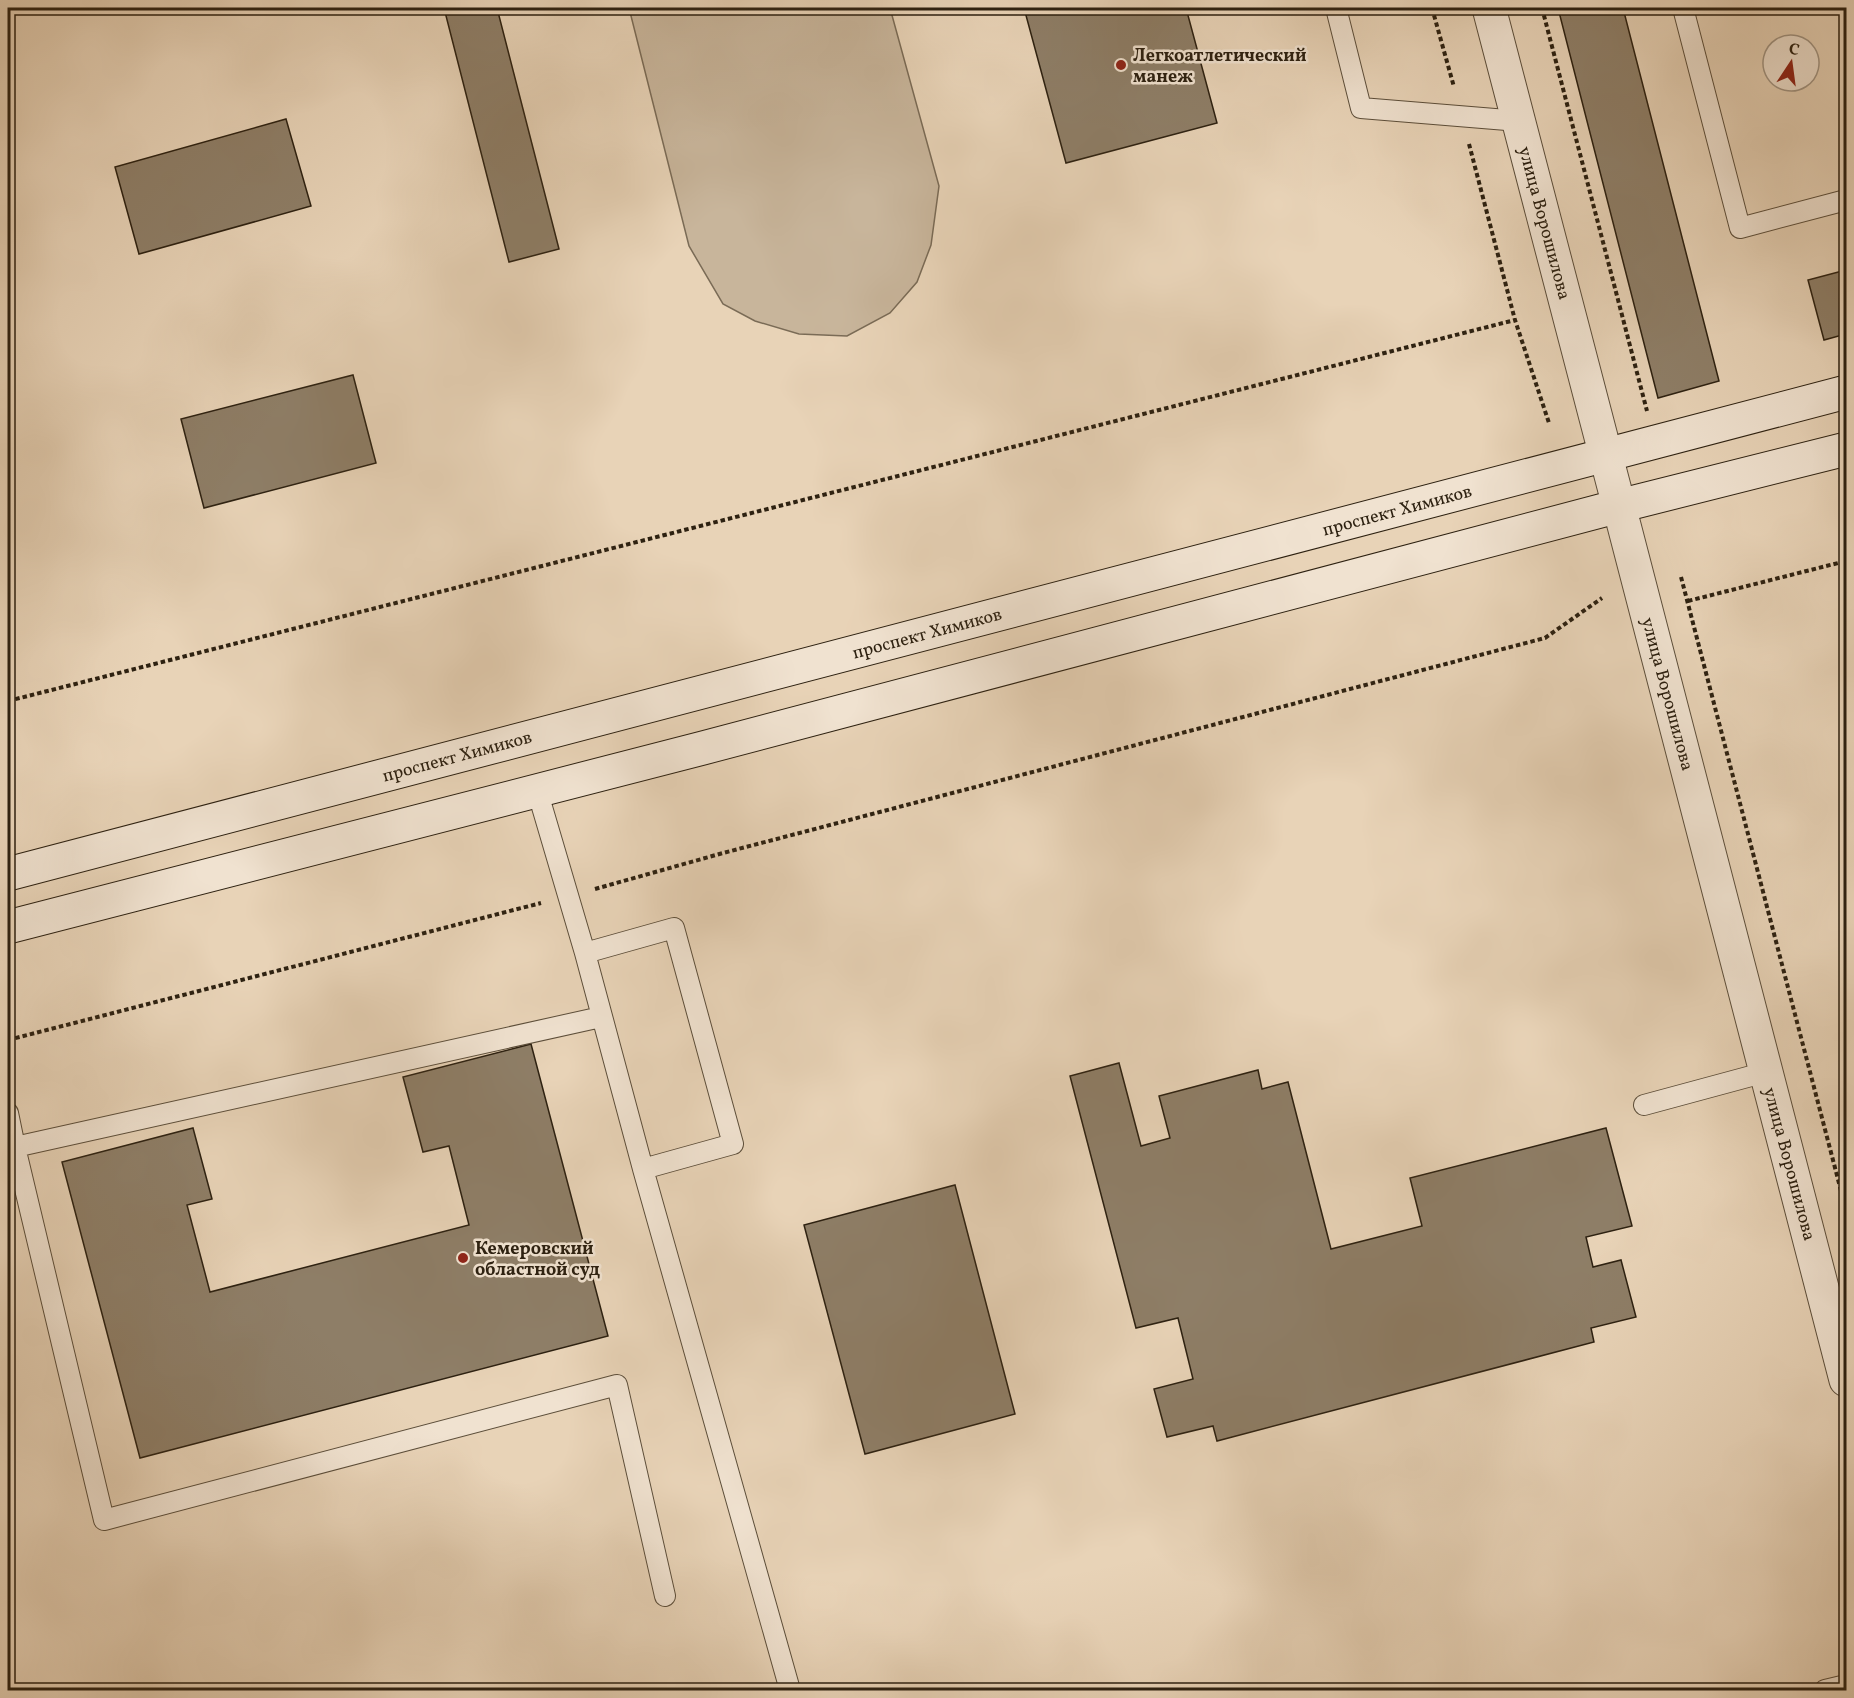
<svg xmlns="http://www.w3.org/2000/svg" width="1854" height="1698" font-family="Vollkorn,serif">
<style>
.green{fill:#c8b59b;stroke:#7a6b56;stroke-width:1.5}
.building{fill:#8e7e67;stroke:#2d2111;stroke-width:1.5}
.lines{fill:none;stroke-linecap:round;stroke-linejoin:round}
.service-casing{stroke:#5c4e3a;stroke-width:22}
.minor-casing{stroke:#5c4e3a;stroke-width:35}
.tertiary-casing{stroke:#5c4e3a;stroke-width:35}
.secondary-casing{stroke:#2d2111;stroke-width:35}
.path{stroke:#2d2111;stroke-width:4;stroke-dasharray:4.5 3;stroke-linecap:butt}
.service{stroke:#f0e2d0;stroke-width:20}
.minor{stroke:#f0e2d0;stroke-width:33}
.tertiary{stroke:#f0e2d0;stroke-width:33}
.secondary{stroke:#f0e2d0;stroke-width:33}
.poi-dot{fill:#8f2418;stroke:#f0e2d0;stroke-width:2}
.labels{text-anchor:middle;stroke-width:5;stroke-linejoin:round;paint-order:stroke}
.poi-label{font-size:18px;font-weight:bold;fill:#2d2111;stroke:#f0e2d0;text-anchor:start}
.street-label{font-size:18px;fill:#2d2111;stroke:#f0e2d0}
</style>
<rect width="100%" height="100%" fill="#e8d3b7"/>
<filter id="stains"><feTurbulence type="fractalNoise" baseFrequency=".00333" numOctaves="4"/><feColorMatrix values="0 0 0 0 .2 0 0 0 0 .09 0 0 0 0 .02 0 0 0 .5 -.17"/></filter>
<radialGradient id="worn" r=".72"><stop offset=".6" stop-color="#630" stop-opacity="0"/><stop offset="1" stop-color="#630" stop-opacity=".3"/></radialGradient>
<!-- green -->
<path class="green" d="M 629,8 L 890,8 L 939,186 L 931,245 L 917,282 L 890,313 L 847,336 L 799,334 L 755,321 L 723,304 L 689,246 Z"/>
<!-- building -->
<path class="building" d="M 444,8 L 497,8 L 559,249 L 509,262 Z
M 1024,8 L 1186,8 L 1217,123 L 1066,163 Z
M 1558,8 L 1623,8 L 1719,381 L 1658,398 Z
M 286,119 L 311,206 L 139,254 L 115,167 Z
M 1846,270 L 1846,334 L 1824,340 L 1808,280 Z
M 353,375 L 376,463 L 204,508 L 181,419 Z
M 531,1044 L 608,1336 L 140,1458 L 62,1162 L 193,1128 L 212,1199 L 187,1205 L 210,1292 L 469,1225 L 449,1146 L 423,1152 L 403,1077 Z
M 1119,1063 L 1141,1146 L 1170,1138 L 1159,1096 L 1258,1070 L 1262,1089 L 1288,1082 L 1331,1249 L 1422,1226 L 1410,1178 L 1606,1128 L 1632,1226 L 1586,1237 L 1593,1267 L 1621,1260 L 1636,1317 L 1591,1328 L 1594,1342 L 1217,1441 L 1213,1426 L 1167,1437 L 1154,1389 L 1193,1379 L 1178,1318 L 1136,1328 L 1070,1076 Z
M 955,1185 L 1015,1414 L 865,1454 L 804,1225 Z"/>
<g class="lines">
<defs>
<path id="service" d="M 1336,8 L 1361,108 L 1519,121
M 1683,8 L 1740,228 L 1846,200
M 537,790 L 585,953 L 643,1169 L 733,1144 L 674,928 L 585,953
M 1644,1105 L 1766,1072
M 8,1113 L 15,1147 L 601,1017
M 15,1147 L 104,1520 L 617,1385 L 665,1596
M 643,1169 L 790,1690
M 1825,1690 L 1846,1685"/>
<path id="minor" d="M 1619,506 L 1846,1380"/>
<path id="tertiary" d="M 1489,8 L 1619,506"/>
<path id="secondary" d="M 8,874 L 1846,392
M 8,927 L 703,748 L 1619,506 L 1846,449"/>
</defs>
<!-- service casing -->
<use href="#service" class="service-casing"/>
<!-- minor casing -->
<use href="#minor" class="minor-casing"/>
<!-- tertiary casing -->
<use href="#tertiary" class="tertiary-casing"/>
<!-- secondary casing -->
<use href="#secondary" class="secondary-casing"/>
<!-- path -->
<path class="path" d="M 1432,8 L 1454,87
M 1542,8 L 1647,411
M 1469,144 L 1515,320
M 1681,577 L 1846,1210
M 1688,601 L 1846,561
M 8,701 L 1515,320 L 1549,423
M 595,889 L 723,853 L 1545,638 L 1602,598
M 8,1040 L 541,903"/>
<!-- service -->
<use href="#service" class="service"/>
<!-- minor -->
<use href="#minor" class="minor"/>
<!-- tertiary -->
<use href="#tertiary" class="tertiary"/>
<!-- secondary -->
<use href="#secondary" class="secondary"/>
</g>
<!-- markers -->
<g class="poi-dot">
<circle cx="1121" cy="65" r="6"/>
<circle cx="463" cy="1258" r="6"/>
</g>
<g class="labels">
<!-- poi labels -->
<g class="poi-label">
<text x="1133" y="61">Легкоатлетический<tspan x="1133" dy="21">манеж</tspan></text>
<text x="475" y="1254">Кемеровский<tspan x="475" dy="21">областной суд</tspan></text>
</g>
<!-- street labels -->
<g class="street-label">
<text transform="translate(1545 223) rotate(75)" y="6">улица Ворошилова</text>
<text transform="translate(1397 510) rotate(-15)" y="6">проспект Химиков</text>
<text transform="translate(927 633) rotate(-15)" y="6">проспект Химиков</text>
<text transform="translate(1668 694) rotate(75)" y="6">улица Ворошилова</text>
<text transform="translate(457 756) rotate(-15)" y="6">проспект Химиков</text>
<text transform="translate(1790 1164) rotate(75)" y="6">улица Ворошилова</text>
</g>
</g>
<!-- margin -->
<rect width="1854" height="1698" fill="none" stroke="#e8d3b7" stroke-width="30"/>
<rect x="9" y="9" width="1836" height="1680" fill="none" stroke="#2d2111" stroke-width="3"/>
<rect x="15" y="15" width="1824" height="1668" fill="none" stroke="#2d2111" stroke-width="1.5"/>
<!-- north arrow -->
<g transform="translate(1791 63) rotate(13)"><circle r="28" fill="#f0e2d0" stroke="#a29584" stroke-width="1.5"/>
<path d="M0-4.5L10 22L0 15L-10 22Z" fill="#8f2418"/>
<text y="-9" font-size="16" font-weight="bold" text-anchor="middle" fill="#2d2111">С</text>
</g>
<rect width="100%" height="100%" filter="url(#stains)"/>
<rect width="100%" height="100%" fill="url(#worn)"/>
</svg>
